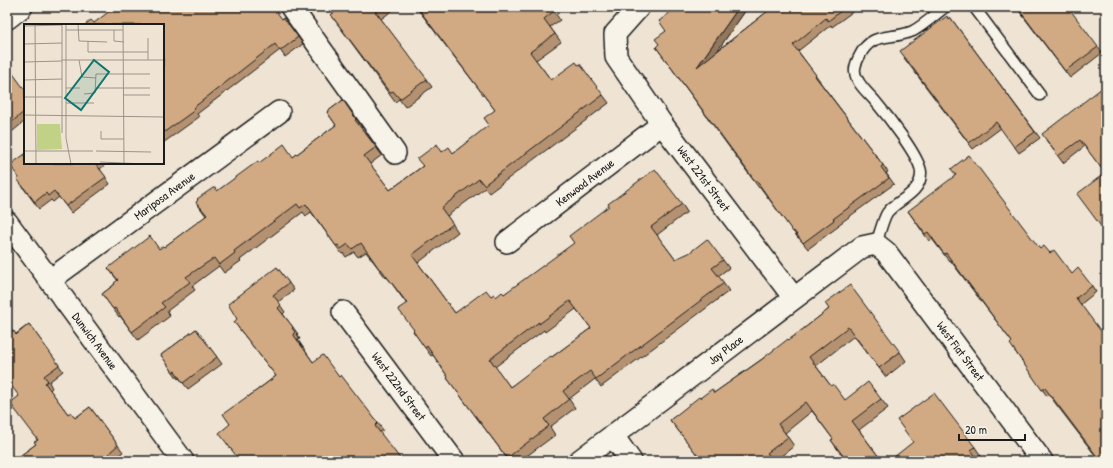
<svg xmlns="http://www.w3.org/2000/svg" width="1113" height="468" font-family="'Patrick Hand',sans-serif">
<style>
.lines{fill:none;stroke-linecap:round;stroke-linejoin:round}
.service-casing{stroke:#1c1c1c;stroke-width:13}
.minor-casing{stroke:#1c1c1c;stroke-width:24}
.primary-casing{stroke:#1c1c1c;stroke-width:25}
.service{stroke:#f7f3e8;stroke-width:10}
.minor{stroke:#f7f3e8;stroke-width:21}
.primary{stroke:#f7f3e8;stroke-width:22}
.wall{fill:#b49271;stroke:#1c1c1c;fill-rule:evenodd}
.shaded-wall{fill:#92775c;stroke:#1c1c1c}
.building{fill:#d1aa83;stroke:#1c1c1c;fill-rule:evenodd}
.labels{text-anchor:middle;stroke-width:3;stroke-linejoin:round;paint-order:stroke}
.street-label{font-size:12px;fill:#1c1c1c;stroke:#f7f3e8}
.inset-road{fill:none;stroke:#9b948a;stroke-width:1}
.view{fill:#0f766e;fill-opacity:0.15;stroke:#0f766e;stroke-width:2}
.inset-edge{fill:none;stroke:#1c1c1c;stroke-width:2}
</style>
<rect width="100%" height="100%" fill="#efe4d4"/>
<filter id="ink" filterUnits="userSpaceOnUse"><feTurbulence type="fractalNoise" baseFrequency=".025" numOctaves="2"/><feDisplacementMap in="SourceGraphic" scale="8" xChannelSelector="R" yChannelSelector="G"/><feConvolveMatrix kernelMatrix="1 2 1 2 8 2 1 2 1" color-interpolation-filters="sRGB"/></filter>
<g filter="url(#ink)">
<g class="lines">
<defs>
<path id="service" d="M 974,7 L 1040,95
M 876,244 C 879,236 883,219 887,213 C 896,200 922,194 921,172 C 920,157 886,114 875,101 C 868,93 856,83 855,72 C 854,67 857,61 859,57 C 872,30 890,41 913,31 C 924,25 935,15 945,7"/>
<g id="minor">
<path d="M 291,7 L 395,153"/>
<path id="s1" d="M 639,7 L 615,34 L 616,57 L 662,124 L 794,298"/>
<path id="s2" d="M 7,222 L 183,461"/>
<path id="s3" d="M 507,242 L 662,124"/>
<path id="s4" d="M 50,280 L 279,112"/>
<path id="s5" d="M 343,312 L 454,461"/>
<path d="M 613,436 L 631,461"/>
<path id="s6" d="M 579,461 L 862,247 L 876,244 L 886,252 L 1042,461"/>
</g>
<path id="primary" d="M 7,18 L 21,7"/>
</defs>
<!-- service casing -->
<use href="#service" class="service-casing"/>
<!-- minor casing -->
<use href="#minor" class="minor-casing"/>
<!-- primary casing -->
<use href="#primary" class="primary-casing"/>
<!-- service -->
<use href="#service" class="service"/>
<!-- minor -->
<use href="#minor" class="minor"/>
<!-- primary -->
<use href="#primary" class="primary"/>
</g>
<!-- wall -->
<path class="wall" d="M 336,7 L 397,7 L 381,19 L 432,87 L 405,107 L 399,99 L 395,102 L 331,15 L 338,9 Z
M 416,7 L 551,7 L 560,20 L 550,27 L 561,42 L 536,60 L 551,80 L 603,95 L 609,103 L 489,193 L 485,188 L 447,216 L 458,232 L 418,263 L 455,313 L 491,296 L 496,297 L 504,294 L 682,204 L 687,212 L 657,235 L 675,259 L 723,260 L 729,268 L 718,276 L 729,291 L 601,387 L 595,379 L 569,399 L 575,408 L 550,427 L 555,435 L 520,461 L 509,461 L 453,386 L 447,378 L 448,377 L 433,355 L 431,356 L 413,331 L 414,330 L 406,303 L 387,277 L 386,278 L 366,252 L 358,257 L 354,252 L 346,257 L 343,253 L 342,254 L 311,212 L 306,216 L 303,212 L 240,260 L 241,261 L 224,273 L 219,266 L 192,286 L 195,290 L 167,311 L 170,316 L 138,340 L 120,316 L 119,317 L 102,294 L 115,284 L 118,281 L 108,268 L 164,247 L 206,216 L 196,202 L 217,191 L 259,163 L 293,157 L 336,125 L 327,112 L 343,100 L 362,127 L 361,128 L 382,155 L 370,164 L 390,190 L 442,152 L 453,153 L 489,126 L 495,110 ZM 576,309 L 591,328 L 552,357 L 510,387 L 495,367 L 544,330 L 545,332 Z
M 677,7 L 748,7 L 717,51 L 773,7 L 859,7 L 832,27 L 831,25 L 798,51 L 820,81 L 820,82 L 883,165 L 888,172 L 886,173 L 894,184 L 838,225 L 839,226 L 808,249 L 799,238 L 798,238 L 760,187 L 759,188 L 656,47 L 659,44 L 666,31 Z
M 1016,7 L 1098,47 L 1102,53 L 1070,78 Z
M 950,17 L 1040,138 L 1019,153 L 1001,128 L 973,149 L 904,58 Z
M 284,18 L 303,44 L 285,57 L 280,50 L 197,114 L 199,117 L 163,143 L 163,25 L 94,23 L 282,19 Z
M 7,73 L 25,90 L 25,121 L 7,136 Z
M 1102,88 L 1105,173 L 1085,146 L 1063,163 L 1046,140 Z
M 38,163 L 107,163 L 100,169 L 110,184 L 71,213 L 59,197 L 53,202 L 51,200 L 39,209 L 22,186 L 37,164 Z
M 908,211 L 1040,249 L 1050,253 L 1072,274 L 1092,286 L 1096,292 L 1081,304 L 1098,459 L 1049,395 L 1047,396 L 1014,350 L 1012,342 L 950,260 L 949,261 L 932,239 L 929,241 Z
M 277,267 L 294,290 L 278,302 L 285,312 L 283,314 L 298,334 L 297,334 L 300,339 L 298,340 L 313,362 L 339,377 L 378,423 L 383,430 L 380,432 L 230,424 L 248,397 L 276,376 L 234,322 L 237,319 Z
M 829,309 L 900,352 L 906,361 L 886,377 L 854,336 L 816,366 L 831,386 L 845,400 L 881,399 L 888,408 L 859,430 L 882,461 L 846,461 L 831,440 L 833,439 L 812,411 L 785,433 L 794,446 L 775,461 L 698,461 L 698,456 L 670,420 L 700,398 L 714,393 L 789,340 Z
M 29,324 L 63,371 L 49,382 L 52,388 L 50,390 L 68,414 L 75,418 L 90,407 L 123,452 L 114,459 L 115,461 L 13,461 L 36,444 L 37,440 L 19,396 L 13,332 L 16,334 Z
M 196,329 L 222,364 L 188,389 L 179,378 L 178,379 L 161,355 Z
M 975,447 L 981,456 L 978,459 L 889,461 Z"/>
<!-- shaded-wall -->
<path class="shaded-wall" d="M 739,7 L 748,7 L 702,73 L 697,67 Z"/>
<!-- building -->
<path class="building" d="M 115,7 L 273,7 L 282,19 L 284,18 L 298,37 L 280,51 L 275,44 L 193,108 L 195,110 L 163,133 L 163,25 L 85,25 L 91,20 L 94,23 Z
M 337,7 L 380,7 L 375,11 L 427,79 L 400,99 L 393,91 L 390,93 L 331,15 L 338,9 Z
M 417,7 L 551,7 L 554,11 L 544,19 L 555,34 L 530,52 L 551,80 L 576,62 L 578,65 L 580,64 L 603,95 L 484,185 L 479,179 L 441,208 L 453,224 L 412,255 L 455,313 L 486,290 L 491,296 L 494,294 L 496,297 L 502,292 L 504,294 L 574,243 L 569,236 L 609,206 L 608,204 L 655,169 L 682,204 L 651,227 L 675,259 L 689,253 L 707,239 L 723,260 L 712,268 L 724,283 L 596,379 L 590,371 L 563,391 L 569,399 L 544,419 L 549,426 L 507,458 L 447,378 L 448,377 L 427,346 L 425,348 L 413,331 L 414,330 L 398,309 L 407,303 L 381,269 L 380,270 L 361,243 L 352,249 L 348,244 L 341,249 L 338,245 L 336,246 L 306,204 L 300,208 L 297,204 L 234,251 L 235,253 L 219,265 L 214,258 L 186,277 L 190,282 L 161,303 L 165,307 L 132,332 L 115,308 L 113,309 L 102,294 L 115,284 L 114,283 L 118,280 L 108,268 L 150,236 L 159,249 L 163,246 L 164,247 L 207,215 L 196,202 L 198,200 L 197,199 L 213,188 L 215,188 L 217,191 L 258,161 L 259,163 L 284,144 L 293,157 L 336,125 L 327,112 L 343,100 L 356,119 L 355,120 L 376,147 L 364,156 L 390,190 L 423,166 L 417,159 L 437,144 L 442,152 L 449,147 L 453,153 L 489,125 L 484,118 L 495,110 ZM 570,301 L 591,328 L 552,357 L 551,356 L 510,387 L 490,359 L 539,322 L 539,324 Z
M 677,7 L 739,7 L 697,67 L 773,7 L 846,7 L 828,21 L 826,18 L 793,45 L 816,75 L 815,76 L 883,165 L 881,167 L 889,178 L 833,219 L 834,220 L 803,243 L 794,231 L 793,232 L 756,180 L 755,181 L 656,47 L 659,44 L 655,39 L 666,31 L 659,21 Z
M 1017,7 L 1068,7 L 1098,47 L 1065,71 Z
M 947,16 L 948,19 L 950,17 L 1035,132 L 1014,147 L 996,122 L 969,143 L 900,51 Z
M 11,71 L 25,90 L 25,111 L 7,126 L 7,73 Z
M 1102,88 L 1106,94 L 1106,233 L 1077,194 L 1105,173 L 1080,140 L 1058,156 L 1042,134 Z
M 25,154 L 25,163 L 36,163 L 37,164 L 38,163 L 95,163 L 106,177 L 66,206 L 54,191 L 48,196 L 46,193 L 35,202 L 17,179 L 19,178 L 10,165 Z
M 969,155 L 1040,249 L 1044,246 L 1050,253 L 1054,250 L 1072,274 L 1078,268 L 1092,286 L 1076,298 L 1100,330 L 1106,326 L 1106,461 L 1096,461 L 1099,459 L 1045,388 L 1042,390 L 1010,344 L 1012,342 L 946,253 L 944,254 L 928,232 L 925,234 L 908,211 L 956,175 L 951,169 Z
M 277,267 L 289,283 L 273,295 L 281,305 L 278,308 L 293,327 L 292,328 L 295,332 L 293,334 L 313,362 L 323,355 L 339,377 L 341,375 L 378,423 L 375,426 L 402,461 L 240,461 L 219,433 L 230,424 L 223,414 L 248,396 L 248,397 L 276,376 L 234,322 L 237,319 L 228,304 Z
M 850,285 L 900,352 L 879,368 L 848,327 L 809,357 L 831,386 L 833,384 L 845,400 L 868,382 L 881,399 L 852,421 L 882,461 L 847,461 L 831,440 L 833,439 L 806,402 L 778,424 L 788,437 L 767,453 L 774,461 L 698,461 L 695,458 L 698,456 L 670,420 L 699,397 L 700,398 L 712,389 L 714,393 L 761,360 L 788,339 L 789,340 L 829,309 L 825,303 Z
M 7,324 L 13,332 L 14,331 L 16,335 L 29,324 L 59,365 L 44,376 L 48,381 L 45,383 L 68,414 L 71,412 L 75,418 L 90,407 L 118,445 L 109,453 L 112,457 L 108,461 L 13,461 L 36,444 L 34,442 L 38,440 L 10,403 L 19,396 L 7,380 Z
M 196,329 L 217,357 L 183,383 L 175,371 L 173,372 L 161,355 Z
M 934,393 L 975,447 L 971,450 L 979,461 L 889,461 L 913,442 L 897,420 Z"/>
</g>
<g class="labels">
<!-- street labels -->
<g class="street-label">
<text dy="4" stroke="none"><textPath href="#s1" startOffset="209">West 221st Street</textPath></text>
<text dy="4" stroke="none"><textPath href="#s3" startOffset="98">Kenwood Avenue</textPath></text>
<text dy="4" stroke="none"><textPath href="#s4" startOffset="142">Mariposa Avenue</textPath></text>
<text dy="4" stroke="none"><textPath href="#s2" startOffset="148">Dunwich Avenue</textPath></text>
<text dy="4" stroke="none"><textPath href="#s6" startOffset="184">Jay Place</textPath></text>
<text dy="4" stroke="none"><textPath href="#s6" startOffset="506">West Fiat Street</textPath></text>
<text dy="4" stroke="none"><textPath href="#s5" startOffset="93">West 222nd Street</textPath></text>
</g>
</g>
<!-- overview -->
<g transform="translate(24 24)">
<rect width="140" height="140" fill="#efe4d4"/>
<path d="M 13,100 L 36,100 L 38,125 L 13,126 Z" fill="#c1d186"/>
<path class="inset-road" d="M 11,0 L 12,140M 42,0 L 42,114 L 47,140M 54,0 L 55,17 L 83,18M 99,0 L 100,140M 0,2 L 38,1M 42,6 L 99,6M 90,6 L 90,17 L 100,18M 64,17 L 64,28 L 124,28M 0,20 L 38,19M 38,36 L 140,36M 55,36 L 58,53 L 72,54M 124,36 L 124,14M 0,38 L 38,37M 0,56 L 38,55M 42,64 L 56,64M 72,64 L 126,64M 60,70 L 71,69 L 72,50 L 126,50M 100,71 L 126,71M 0,73 L 38,73M 42,79 L 70,79M 0,91 L 140,93M 77,107 L 77,115 L 100,115M 38,109 L 38,0M 0,127 L 69,127M 72,127 L 127,128M 76,138 L 122,140"/>
<path class="view" d="M 70,36 L 85,48 L 57,86 L 41,74 Z"/>
<rect width="140" height="140" class="inset-edge"/>
</g>
<!-- margin -->
<rect width="1113" height="468" fill="none" stroke="#f7f3e8" stroke-width="24"/>
<rect x="12" y="12" width="1089" height="444" fill="none" stroke="#1c1c1c" stroke-width="1.5" filter="url(#ink)"/>
<!-- scale -->
<path d="M959 434v6h66v-6" fill="none" stroke="#1c1c1c" stroke-width="2"/>
<text x="965" y="434" font-size="12" fill="#1c1c1c" stroke="#f7f3e8" stroke-width="3" paint-order="stroke">20 m</text>
</svg>
